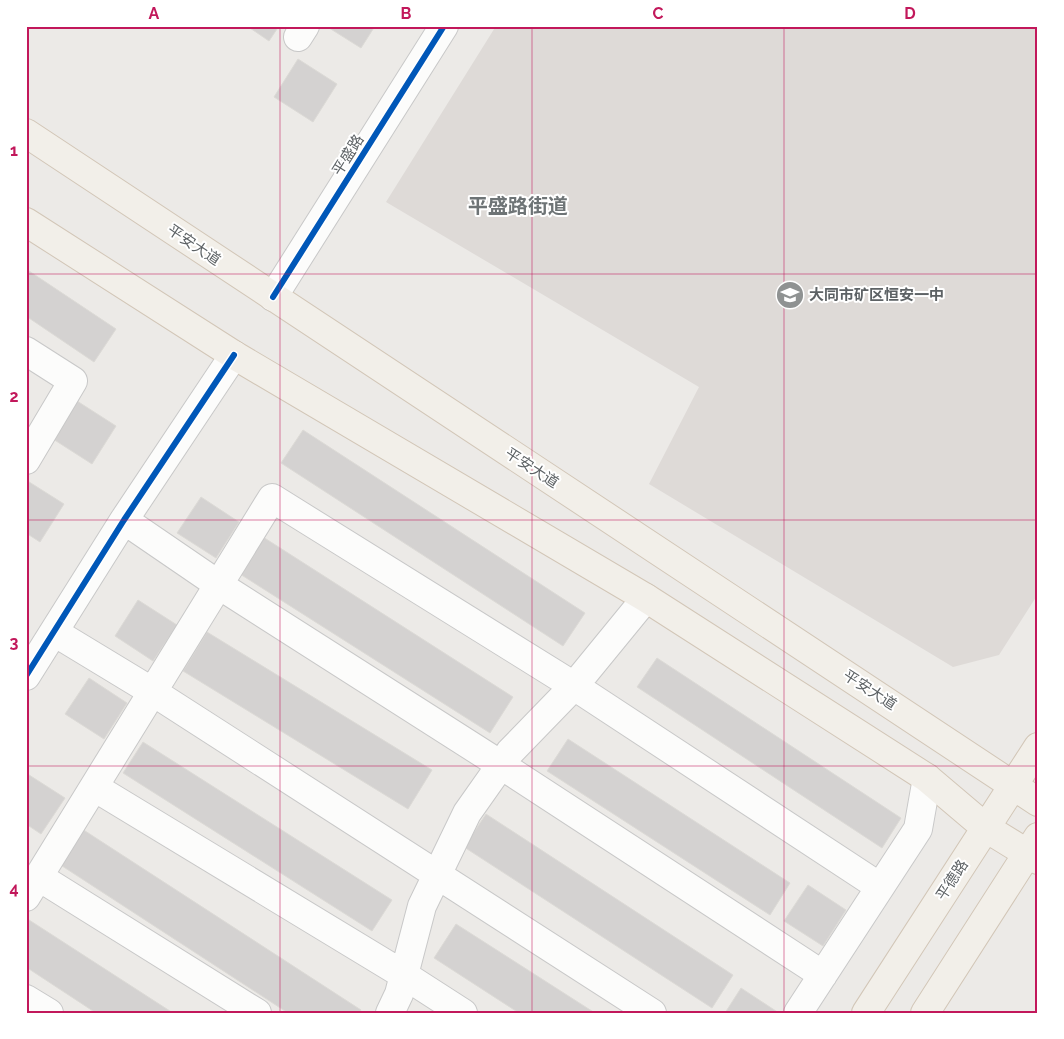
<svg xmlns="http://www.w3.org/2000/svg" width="1064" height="1039" font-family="Raleway,'Noto Sans SC',sans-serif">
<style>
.education{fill:#dedad7}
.building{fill:#d4d2d1;stroke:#dcdad6}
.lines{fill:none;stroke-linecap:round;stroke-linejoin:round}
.minor-casing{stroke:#c8c8c8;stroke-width:30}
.major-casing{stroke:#d2c6b7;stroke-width:30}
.minor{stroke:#fcfcfb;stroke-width:28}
.major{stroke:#f2efe9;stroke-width:28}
.cycleway-casing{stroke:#fff;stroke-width:9}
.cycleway{stroke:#0057b8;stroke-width:6}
.grid{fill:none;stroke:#c2185b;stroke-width:1;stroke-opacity:0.55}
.labels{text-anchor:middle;stroke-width:4;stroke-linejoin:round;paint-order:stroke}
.street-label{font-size:15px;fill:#5d6265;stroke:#fff}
.poi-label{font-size:15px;font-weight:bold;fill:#5d6265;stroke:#fff;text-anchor:start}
.district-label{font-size:20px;font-weight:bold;fill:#6e7476;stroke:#fff}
.neatline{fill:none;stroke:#c2185b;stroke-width:2}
.grid-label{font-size:16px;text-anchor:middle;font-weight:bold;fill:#c2185b}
</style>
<rect width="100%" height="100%" fill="#eceae7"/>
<!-- education -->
<path class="education" d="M 496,26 L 1038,26 L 1038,594 L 999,655 L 953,667 L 649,484 L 699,387 L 386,202 Z"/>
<!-- building -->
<path class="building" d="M 247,26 L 279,26 L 269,41 Z
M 326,26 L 375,26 L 361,48 Z
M 298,59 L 337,84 L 313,122 L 274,97 Z
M 26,269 L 116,329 L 94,362 L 26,316 Z
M 77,401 L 116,426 L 92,464 L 53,439 Z
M 303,430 L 585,613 L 563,646 L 281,463 Z
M 26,480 L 64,504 L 40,542 L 26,533 Z
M 201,497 L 239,522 L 216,558 L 177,533 Z
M 263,537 L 513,697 L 490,733 L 240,574 Z
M 138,600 L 177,625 L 153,661 L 115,636 Z
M 207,632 L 432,770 L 408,809 L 183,671 Z
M 657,658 L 901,818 L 882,848 L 637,687 Z
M 89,678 L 127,703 L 104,739 L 65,714 Z
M 568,739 L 790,883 L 770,915 L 547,771 Z
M 143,742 L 392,900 L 372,931 L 123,773 Z
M 26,773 L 65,798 L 41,834 L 26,824 Z
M 486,814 L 733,975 L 712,1008 L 464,847 Z
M 79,827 L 361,1010 L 359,1013 L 288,1013 L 56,862 Z
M 808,885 L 846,910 L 823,946 L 784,921 Z
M 26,918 L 173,1013 L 96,1013 L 26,967 Z
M 456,924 L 595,1013 L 519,1013 L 434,958 Z
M 741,988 L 779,1013 L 725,1013 Z"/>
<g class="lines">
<defs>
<path id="minor" d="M 298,37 L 305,26
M 273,297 L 444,26
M 26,351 L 73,381 L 26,460
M 124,520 L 219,585 L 501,765 L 823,975
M 54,632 L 153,692 L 652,1013
M 26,676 L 124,520 L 234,355
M 94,787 L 404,975 L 463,1013
M 39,877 L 257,1013
M 26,897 L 272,498 L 574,686 L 880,887
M 26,999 L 49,1013
M 390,1013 L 399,994 L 422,906 L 467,813 L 510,752 L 574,686 L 646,598
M 798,1013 L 918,829 L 927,778"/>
<path id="major" d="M 26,133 L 1038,802
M 26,222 L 234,355 L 646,598 L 927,778 L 986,828 L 1038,860
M 866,1013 L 1038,747
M 925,1013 L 1038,837"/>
</defs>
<!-- minor casing -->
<use href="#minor" class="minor-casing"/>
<!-- major casing -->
<use href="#major" class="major-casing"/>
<!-- minor -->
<use href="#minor" class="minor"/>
<!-- major -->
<use href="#major" class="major"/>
<defs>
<path id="cycleway" d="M 273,297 L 444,26
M 26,676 L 124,520 L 234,355"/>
</defs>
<!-- cycleway casing -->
<use href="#cycleway" class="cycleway-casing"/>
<!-- cycleway -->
<use href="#cycleway" class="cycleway"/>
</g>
<!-- grid -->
<path class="grid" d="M 280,26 L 280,1013M 532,26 L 532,1013M 784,26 L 784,1013M 26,274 L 1038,274M 26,520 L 1038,520M 26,766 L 1038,766"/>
<!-- icons -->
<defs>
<symbol id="school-disc" viewBox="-11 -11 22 22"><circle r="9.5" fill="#8f9292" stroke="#fff"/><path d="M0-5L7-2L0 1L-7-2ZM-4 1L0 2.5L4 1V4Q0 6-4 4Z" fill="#fff"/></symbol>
</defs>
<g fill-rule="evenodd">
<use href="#school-disc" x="774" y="279" width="32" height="32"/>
</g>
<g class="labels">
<!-- street labels -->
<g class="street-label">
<text transform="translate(348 155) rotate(-58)" y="5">平盛路</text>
<text transform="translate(194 245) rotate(34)" y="5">平安大道</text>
<text transform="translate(532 468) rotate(33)" y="5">平安大道</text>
<text transform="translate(870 690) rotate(33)" y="5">平安大道</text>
<text transform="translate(952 880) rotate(-57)" y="5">平德路</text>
</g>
<!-- poi labels -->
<g class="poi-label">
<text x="809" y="300">大同市矿区恒安一中</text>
</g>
<!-- district labels -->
<g class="district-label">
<text x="518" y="213">平盛路街道</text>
</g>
</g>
<!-- border -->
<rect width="1064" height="1039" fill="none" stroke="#ffffff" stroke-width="55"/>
<rect x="28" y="28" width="1008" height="984" class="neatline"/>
<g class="grid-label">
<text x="154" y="19">A</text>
<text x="406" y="19">B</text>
<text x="658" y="19">C</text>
<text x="910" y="19">D</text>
<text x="14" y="156">1</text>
<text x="14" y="402">2</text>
<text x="14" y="648">3</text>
<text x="14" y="894">4</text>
</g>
</svg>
